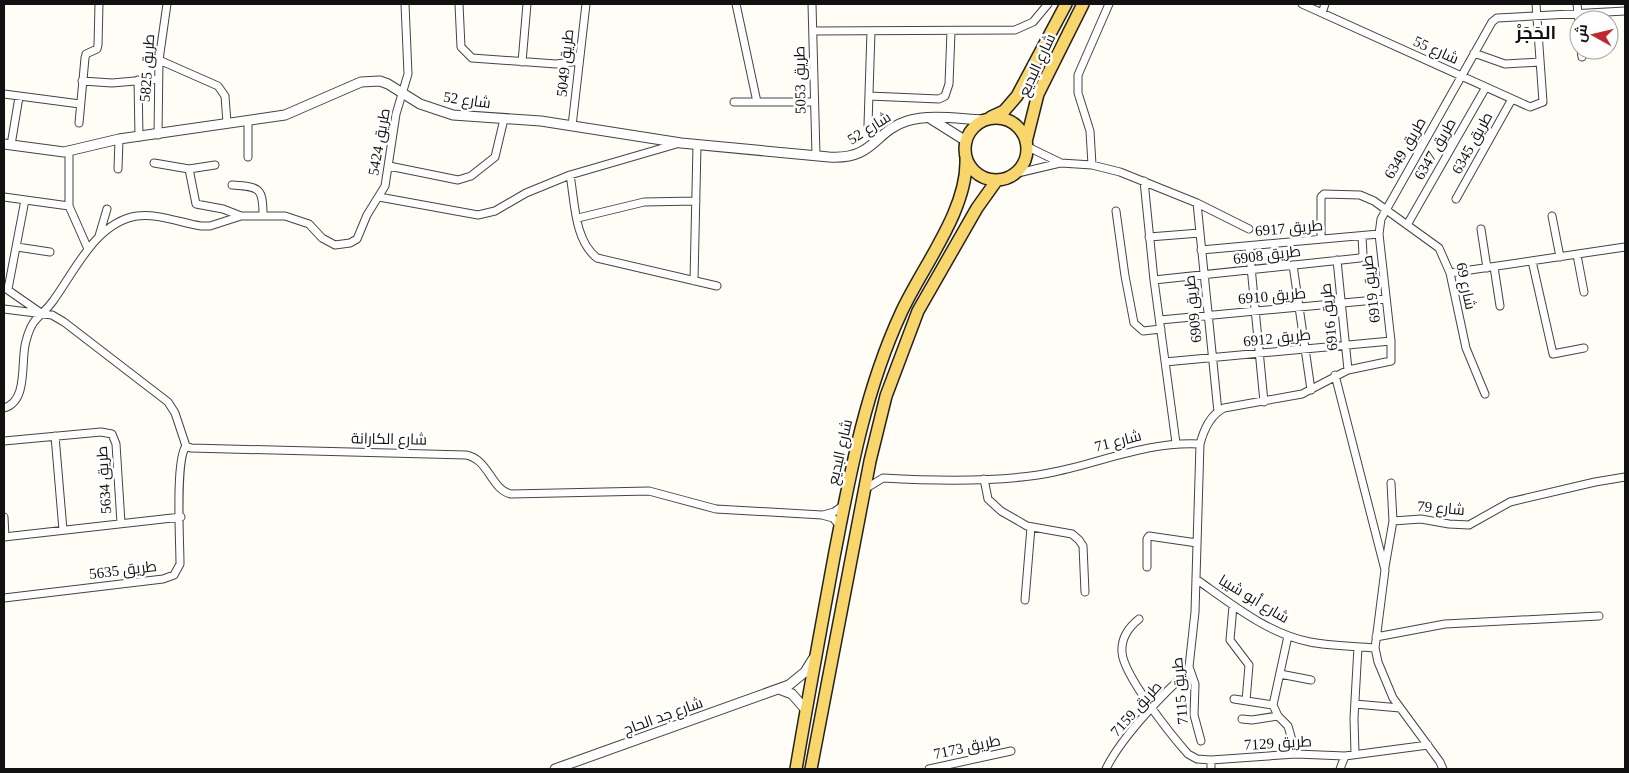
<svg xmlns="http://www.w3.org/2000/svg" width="1629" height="773" font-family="'Times New Roman',Cairo,serif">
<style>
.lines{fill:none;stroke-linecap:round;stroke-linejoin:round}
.minor-casing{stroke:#444;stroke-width:9}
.tertiary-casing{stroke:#444;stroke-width:11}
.primary-casing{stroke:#222;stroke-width:14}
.minor{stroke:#fff;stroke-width:7}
.tertiary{stroke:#fff;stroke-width:9}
.primary{stroke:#f9d66b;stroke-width:11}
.labels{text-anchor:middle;stroke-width:5;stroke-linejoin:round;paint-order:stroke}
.street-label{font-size:15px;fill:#111;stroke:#fff}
.quarter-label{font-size:18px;font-weight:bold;fill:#111;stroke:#fff}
</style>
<rect width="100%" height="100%" fill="#fffdf5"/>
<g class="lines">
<defs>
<path id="minor" d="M 459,4 L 461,47 L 472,58 L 556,64 L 579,61
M 736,4 L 757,102
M 812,4 L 816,155
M 1302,4 L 1530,107 L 1543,102 L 1536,4
M 1577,4 L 1579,22
M 1322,13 L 1325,4
M 813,31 L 1015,30 L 1033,22 L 1048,4
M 1581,50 L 1582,57
M 1474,53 L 1505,64 L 1540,62
M 159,60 L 218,86 L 225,96 L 227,123
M 522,62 L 527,4
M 138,80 L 139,137
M 82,81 L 112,83 L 158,79
M 4,94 L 80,104
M 869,96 L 939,99 L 945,96 L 949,84 L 951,31
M 734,102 L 814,102
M 248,120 L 248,157
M 79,123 L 85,58 L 86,54 L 97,49 L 98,45 L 99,4
M 868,125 L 871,31
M 572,126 L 586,4
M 158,135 L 159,60 L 167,4
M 11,145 L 19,97
M 1026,146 L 1061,163 L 1092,165 L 1120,172 L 1197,203 L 1249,229
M 69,150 L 69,206 L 88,249
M 154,163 L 189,169 L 196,204 L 223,209 L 241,216
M 1092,165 L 1090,131 L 1078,93 L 1078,75 L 1109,4
M 389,166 L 458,180 L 471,176 L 495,157 L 504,119
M 118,169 L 119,139
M 189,169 L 215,165
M 1014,174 L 1060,163
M 570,175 C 575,202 574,240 597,258 L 717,286
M 1144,181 L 1154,280 L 1176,443
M 232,185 C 259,187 263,187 263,215
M 4,197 L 69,206
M 379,197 L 478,215 L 495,211 L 526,193 L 570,175 L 680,143
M 1456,199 L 1512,99
M 1197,203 L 1218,412
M 1116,211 L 1125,276 L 1134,323 L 1143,331 L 1161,329
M 1552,216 L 1560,257
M 578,218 L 644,202 L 696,201
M 1407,225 L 1486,87
M 1481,229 L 1487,268
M 99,236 L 107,209
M 1149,237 L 1200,233
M 1321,239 L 1321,197 L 1324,194 L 1360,195 L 1374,201 L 1439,248 L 1450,273 L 1466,348 L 1485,394
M 1249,246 L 1264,402
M 17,247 L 50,252
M 1201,250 L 1379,234
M 1577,255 L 1584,292
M 1337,260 L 1348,370
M 1532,261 L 1553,354 L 1584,348
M 1293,265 L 1311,390
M 1494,267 L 1500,306
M 1450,273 L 1625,247
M 1154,280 L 1360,258 L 1363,255 L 1362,236
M 694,281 L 697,145
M 5,288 L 41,313
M 8,289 L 25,200
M 4,309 L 52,315 L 64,322 L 168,402 L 175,413 L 186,446 L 191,448 L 466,455 C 489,459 491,490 511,494 L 649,491 L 716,509 L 822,515 L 833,518 L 840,526
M 1160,320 L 1386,299
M 1165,362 L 1391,341
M 1335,375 L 1385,570 L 1375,648 L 1378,662 L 1393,698 L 1440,762 L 1443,769
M 4,408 C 29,401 20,361 26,341 C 33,315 40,319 53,301 C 75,271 96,222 137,216 C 157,213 181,223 201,226 L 210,226 L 241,216 L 285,216 L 309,224 L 322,238 L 335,245 L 350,243 L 357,239 L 367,215 L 385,186 L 396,114 L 408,74 L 405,4
M 55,436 L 63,530
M 4,441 L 101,432 L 112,434 L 116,444 L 121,523
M 984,479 L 988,499 L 1001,511 L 1027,526 L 1072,534 L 1079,540 L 1083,546 L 1085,592
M 865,489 L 883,478 C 936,481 1003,483 1054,472 C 1103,462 1149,441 1200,444
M 823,515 L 834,512 L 844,505
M 4,517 L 5,537
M 1393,521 L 1421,519 L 1449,524 L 1469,525 L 1510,502 L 1595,482 L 1625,477
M 4,537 L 181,517
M 1147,567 L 1147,539 L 1149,536 L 1197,543
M 1385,567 L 1393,521 L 1391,483
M 1196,579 C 1230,603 1268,634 1310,642 C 1331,646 1354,646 1375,648
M 4,598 L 163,579 L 174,575 L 180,564 C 180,542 175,460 186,446
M 1025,600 L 1031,527
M 1233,606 L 1230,640 L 1249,665 L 1246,701
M 1139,619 C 1129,627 1121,638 1122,652 C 1123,675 1172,736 1188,754 L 1197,759 L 1211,760 L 1296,754 L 1345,756 L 1428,745
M 1288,636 L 1273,705 L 1278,716 L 1288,726 L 1296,754
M 1376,637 L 1445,624 L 1599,616
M 1280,674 L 1311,680
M 1234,699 L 1273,705
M 1355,704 L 1400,708
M 1242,719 L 1252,720 L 1278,716
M 1201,741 L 1194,715 L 1195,684 L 1189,667 L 1195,612 L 1200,444 C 1204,429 1210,415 1224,408 L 1302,394 L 1348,370 L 1391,361 L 1391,341 L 1379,234 L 1381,219 L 1492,22 L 1497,18 L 1625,11
M 1355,754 L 1354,718 L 1358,647
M 1211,760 L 1211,769
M 929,769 L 1011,751
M 1106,769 C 1120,739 1164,692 1190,670
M 1340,769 L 1345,756"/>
<path id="tertiary" d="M 931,119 L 966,141
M 4,144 L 64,152 L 119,139 L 285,115 L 361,82 L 380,81 L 388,84 L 420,104 L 453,115 L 541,121 L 681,143 L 829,157 C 875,160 874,131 907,121 C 930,114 959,119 983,120
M 779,689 L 792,694 L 806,710
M 555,769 L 789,685 L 805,672 L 813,659"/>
<path id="primary" d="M 991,117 L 1004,111 L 1017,96 L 1066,4
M965 149a31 31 0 1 1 62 0a31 31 0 1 1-62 0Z
M 1026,142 L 1038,94 L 1083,4
M 796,769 C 808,698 821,628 834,557 C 850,474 865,391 901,313 C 922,267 968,210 966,159
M 811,769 L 870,461 L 886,396 L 918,311 L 977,208 L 997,180"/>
</defs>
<!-- minor casing -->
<use href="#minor" class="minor-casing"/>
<!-- tertiary casing -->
<use href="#tertiary" class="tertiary-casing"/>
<!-- primary casing -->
<use href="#primary" class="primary-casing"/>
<!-- minor -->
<use href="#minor" class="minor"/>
<!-- tertiary -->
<use href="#tertiary" class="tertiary"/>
<!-- primary -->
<use href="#primary" class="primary"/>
</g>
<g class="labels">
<!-- street labels -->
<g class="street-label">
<text transform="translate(1436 50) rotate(24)" y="5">شارع 55</text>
<text transform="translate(565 63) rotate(-84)" y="5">طريق 5049</text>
<text transform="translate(1037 65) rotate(-65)" y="5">شارع البديع</text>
<text transform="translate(147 68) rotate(-86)" y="5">طريق 5825</text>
<text transform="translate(800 80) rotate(-91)" y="5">طريق 5053</text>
<text transform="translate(467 100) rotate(8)" y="5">شارع 52</text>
<text transform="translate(869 128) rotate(-32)" y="5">شارع 52</text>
<text transform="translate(379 142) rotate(-80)" y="5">طريق 5424</text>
<text transform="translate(1472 143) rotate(-61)" y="5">طريق 6345</text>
<text transform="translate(1405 148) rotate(-60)" y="5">طريق 6349</text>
<text transform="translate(1435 149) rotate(-60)" y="5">طريق 6347</text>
<text transform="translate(1289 228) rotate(-5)" y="5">طريق 6917</text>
<text transform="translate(1267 255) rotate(-7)" y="5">طريق 6908</text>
<text transform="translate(1466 286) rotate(78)" y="5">شارع 69</text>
<text transform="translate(1371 289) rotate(-97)" y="5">طريق 6919</text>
<text transform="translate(1272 296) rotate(-5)" y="5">طريق 6910</text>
<text transform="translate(1193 309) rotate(-96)" y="5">طريق 6909</text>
<text transform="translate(1329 317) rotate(-96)" y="5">طريق 6916</text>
<text transform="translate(1277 338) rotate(-6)" y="5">طريق 6912</text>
<text transform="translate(389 439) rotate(1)" y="5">شارع الكارانة</text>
<text transform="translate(1118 441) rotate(-14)" y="5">شارع 71</text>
<text transform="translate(840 452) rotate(-77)" y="5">شارع البديع</text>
<text transform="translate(104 480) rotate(-94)" y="5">طريق 5634</text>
<text transform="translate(1441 508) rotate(5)" y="5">شارع 79</text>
<text transform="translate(123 570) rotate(-7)" y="5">طريق 5635</text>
<text transform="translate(1254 599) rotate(31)" y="5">شارع أبو شيبا</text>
<text transform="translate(1180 691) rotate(-95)" y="5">طريق 7115</text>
<text transform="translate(1136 709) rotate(-48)" y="5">طريق 7159</text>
<text transform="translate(663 716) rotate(-20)" y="5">شارع جد الحاج</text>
<text transform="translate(1278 743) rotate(-3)" y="5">طريق 7129</text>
<text transform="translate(967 747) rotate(-12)" y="5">طريق 7173</text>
</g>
<!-- quarter labels -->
<g class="quarter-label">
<text x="1536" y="39">الحَجَرْ</text>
</g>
</g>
<!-- border -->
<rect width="1629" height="773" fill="none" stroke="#111111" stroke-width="10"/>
<!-- north arrow -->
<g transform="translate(1594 35) rotate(278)"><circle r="24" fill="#ffffff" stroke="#a0a0a0"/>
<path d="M0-4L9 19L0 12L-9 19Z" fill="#c4262e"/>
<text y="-8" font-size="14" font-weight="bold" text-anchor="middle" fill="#111111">ش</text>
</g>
</svg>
